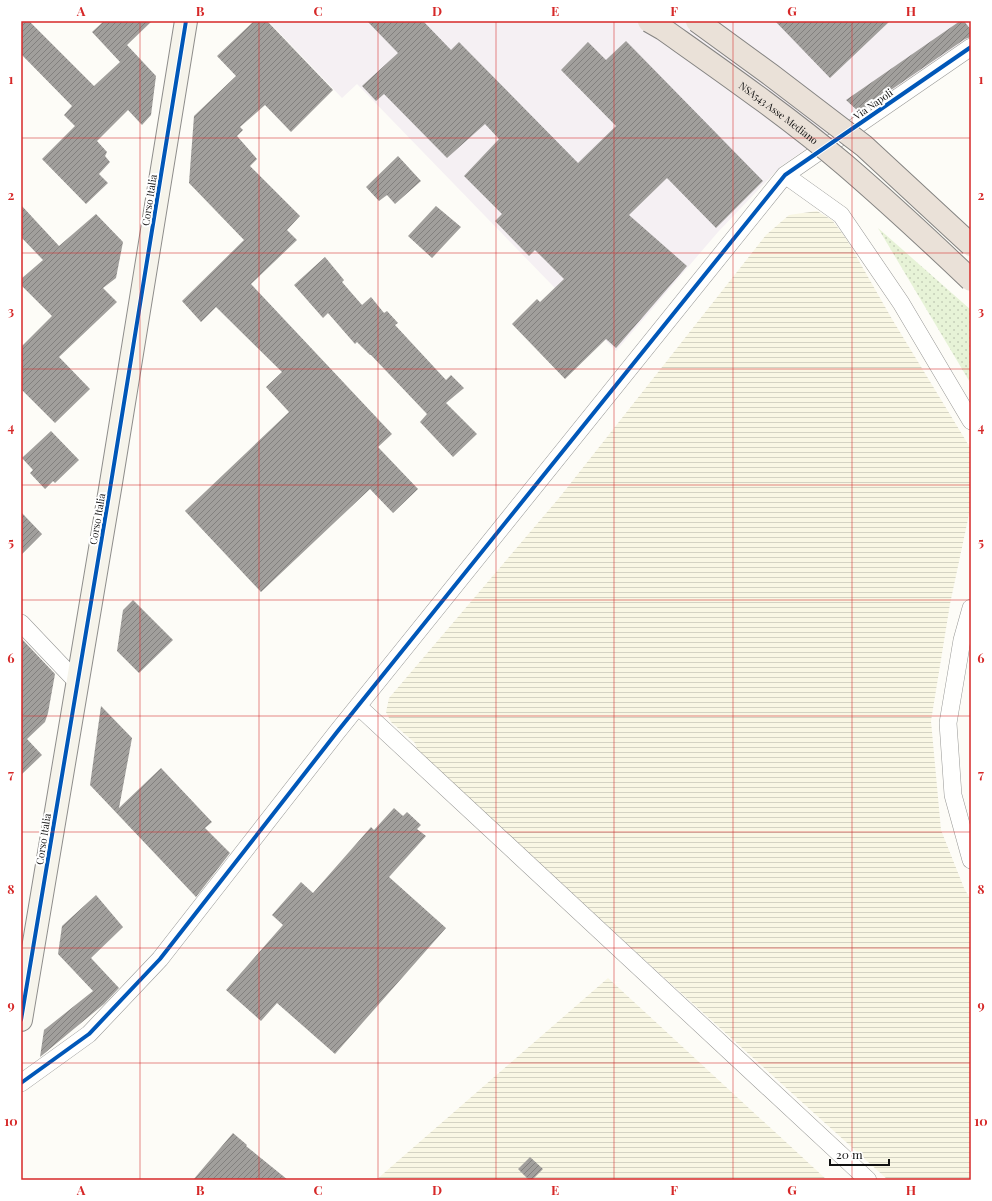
<svg xmlns="http://www.w3.org/2000/svg" width="992" height="1201" font-family="'Playfair Display',serif">
<style>
.industrial{fill:#f5f0f3}
.farmland{fill:url(#farmland-rules)}
.grass{fill:url(#grass-dots)}
.building{fill:url(#building-hatch)}
.lines{fill:none;stroke-linecap:round;stroke-linejoin:round}
.street-casing{stroke:#979795;stroke-width:18}
.secondary-casing{stroke:#8e8d8b;stroke-width:24}
.street{stroke:#fffffe;stroke-width:17}
.secondary{stroke:#f6f4eb;stroke-width:22}
.highway-bridge-casing{stroke:#858482;stroke-width:24;stroke-linecap:butt}
.highway-bridge{stroke:#eae1d8;stroke-width:22}
.cycleway-casing{stroke:#fff;stroke-width:6}
.cycleway{stroke:#0057b8;stroke-width:4}
.grid{fill:none;stroke:#d62828;stroke-width:1;stroke-opacity:0.55}
.labels{text-anchor:middle;stroke-width:4;stroke-linejoin:round;paint-order:stroke}
.street-label{font-size:10px;fill:#111;stroke:#fff}
.neatline{fill:none;stroke:#d62828;stroke-width:1.5}
.grid-label{font-size:13px;text-anchor:middle;font-weight:bold;fill:#d62828}
</style>
<defs>
<pattern id="farmland-rules" width="6" height="5" patternUnits="userSpaceOnUse"><rect width="6" height="5" fill="#f9f7e4"/><path d="M0 2.5h6" fill="none" stroke="#d4d3c3"/></pattern>
<pattern id="grass-dots" width="8" height="8" patternUnits="userSpaceOnUse"><rect width="8" height="8" fill="#e7f3d7"/><path d="M2 2h.1M6 6h.1" fill="none" stroke="#c5cfb8" stroke-width="1.8" stroke-linecap="round"/></pattern>
<pattern id="building-hatch" width="6" height="6" patternUnits="userSpaceOnUse"><rect width="6" height="6" fill="#a19f9c"/><path d="M-1 1l2-2M0 6l6-6M5 7l2-2" fill="none" stroke="#82807e"/></pattern>
</defs>
<rect width="100%" height="100%" fill="#fdfcf7"/>
<!-- industrial -->
<path class="industrial" d="M 268,21 L 971,21 L 971,36 L 781,166 L 718,232 L 616,351 L 357,84 L 342,98 Z"/>
<!-- farmland -->
<path class="farmland" d="M 817,211 L 832,220 L 847,240 L 892,319 L 971,449 L 971,505 L 950,604 L 931,721 L 941,830 L 964,888 L 971,900 L 971,1180 L 888,1180 L 637,953 L 525,849 L 420,757 L 415,743 L 391,722 L 386,712 L 389,698 L 559,498 L 766,235 L 789,215 Z
M 608,978 L 827,1180 L 376,1180 Z"/>
<!-- grass -->
<path class="grass" d="M 878,228 L 971,310 L 971,384 Z"/>
<!-- building -->
<path class="building" d="M 21,21 L 29,21 L 94,86 L 120,62 L 92,32 L 104,21 L 152,21 L 127,45 L 156,76 L 151,115 L 142,125 L 128,110 L 97,141 L 107,152 L 105,156 L 110,162 L 99,174 L 108,183 L 86,204 L 42,159 L 75,126 L 64,115 L 72,106 L 21,54 Z
M 254,21 L 267,21 L 333,90 L 291,132 L 265,105 L 240,127 L 243,130 L 237,136 L 257,159 L 250,166 L 300,216 L 287,230 L 297,240 L 251,284 L 392,434 L 378,447 L 418,489 L 393,513 L 370,489 L 261,592 L 185,511 L 289,412 L 266,387 L 282,372 L 216,307 L 201,322 L 182,301 L 244,240 L 189,183 L 194,116 L 236,76 L 217,56 Z
M 367,21 L 423,21 L 451,50 L 459,42 L 578,163 L 616,126 L 561,70 L 588,42 L 606,60 L 626,41 L 763,181 L 716,228 L 667,178 L 629,215 L 687,266 L 616,348 L 606,339 L 565,379 L 512,324 L 537,299 L 540,302 L 564,279 L 535,250 L 529,256 L 495,221 L 502,214 L 464,176 L 499,139 L 485,124 L 447,158 L 384,94 L 376,101 L 362,86 L 398,53 Z
M 775,21 L 890,21 L 830,78 Z
M 960,21 L 964,21 L 971,30 L 971,37 L 965,39 L 859,112 L 846,100 Z
M 398,156 L 421,181 L 395,204 L 387,195 L 379,201 L 366,187 Z
M 21,205 L 59,246 L 96,214 L 123,242 L 116,278 L 103,288 L 117,302 L 59,357 L 90,389 L 55,423 L 21,389 L 21,347 L 52,316 L 21,285 L 21,279 L 43,260 L 21,237 Z
M 436,206 L 461,227 L 432,258 L 408,236 Z
M 325,257 L 344,280 L 342,282 L 362,305 L 371,297 L 384,313 L 387,311 L 398,323 L 395,325 L 446,380 L 451,375 L 464,388 L 446,403 L 477,434 L 453,457 L 420,422 L 427,414 L 371,355 L 370,355 L 357,342 L 355,344 L 328,313 L 323,318 L 294,285 Z
M 51,431 L 79,460 L 55,483 L 53,481 L 45,489 L 30,473 L 33,470 L 22,458 Z
M 21,512 L 42,534 L 21,555 Z
M 133,600 L 173,640 L 139,673 L 117,651 L 123,610 Z
M 21,638 L 55,674 L 48,713 L 45,722 L 27,739 L 42,755 L 21,775 Z
M 101,706 L 132,738 L 119,808 L 161,768 L 212,822 L 205,828 L 230,853 L 196,897 L 90,785 Z
M 394,808 L 403,816 L 407,812 L 421,825 L 417,829 L 426,836 L 389,877 L 446,928 L 335,1054 L 277,1003 L 261,1021 L 226,990 L 283,925 L 272,915 L 301,882 L 313,893 L 371,827 L 374,830 Z
M 96,895 L 123,927 L 91,958 L 119,988 L 104,1004 L 40,1057 L 44,1030 L 93,991 L 58,954 L 62,926 Z
M 233,1133 L 247,1145 L 246,1146 L 288,1180 L 193,1180 Z
M 530,1157 L 543,1169 L 532,1180 L 529,1180 L 518,1169 Z"/>
<g class="lines">
<defs>
<path id="street" d="M 785,175 L 841,215 L 901,303 L 971,421
M 971,608 L 962,640 L 948,723 L 953,795 L 971,860
M 21,623 L 77,682
M 358,706 L 868,1180
M 21,1083 L 89,1034 L 160,959 L 337,732 L 785,175 L 971,47"/>
<path id="secondary" d="M 21,1020 L 110,489 L 186,21"/>
</defs>
<!-- street casing -->
<use href="#street" class="street-casing"/>
<!-- secondary casing -->
<use href="#secondary" class="secondary-casing"/>
<!-- street -->
<use href="#street" class="street"/>
<!-- secondary -->
<use href="#secondary" class="secondary"/>
<defs>
<g id="highway-bridge">
<path id="s1" d="M 649,21 L 663,29 C 725,73 787,116 845,165 C 888,202 930,241 971,280"/>
<path d="M 697,21 L 771,75 L 864,146 L 971,245"/>
</g>
</defs>
<!-- highway-bridge casing -->
<use href="#highway-bridge" class="highway-bridge-casing"/>
<!-- highway-bridge -->
<use href="#highway-bridge" class="highway-bridge"/>
<defs>
<path id="cycleway" d="M 21,1020 L 110,489 L 186,21
M 21,1083 L 89,1034 L 160,959 L 337,732 L 785,175 L 971,47"/>
</defs>
<!-- cycleway casing -->
<use href="#cycleway" class="cycleway-casing"/>
<!-- cycleway -->
<use href="#cycleway" class="cycleway"/>
</g>
<!-- grid -->
<path class="grid" d="M 140,21 L 140,1180M 259,21 L 259,1180M 378,21 L 378,1180M 496,21 L 496,1180M 614,21 L 614,1180M 733,21 L 733,1180M 852,21 L 852,1180M 21,138 L 971,138M 21,253 L 971,253M 21,369 L 971,369M 21,485 L 971,485M 21,600 L 971,600M 21,716 L 971,716M 21,832 L 971,832M 21,948 L 971,948M 21,1063 L 971,1063"/>
<g class="labels">
<!-- street labels -->
<g class="street-label">
<text transform="translate(873 104) rotate(-35)" y="4">Via Napoli</text>
<text dy="4" stroke="none"><textPath href="#s1" startOffset="159">NSA543 Asse Mediano</textPath></text>
<text transform="translate(149 200) rotate(-81)" y="4">Corso Italia</text>
<text transform="translate(97 519) rotate(-80)" y="4">Corso Italia</text>
<text transform="translate(43 839) rotate(-81)" y="4">Corso Italia</text>
</g>
</g>
<!-- border -->
<rect width="992" height="1201" fill="none" stroke="#ffffff" stroke-width="44"/>
<!-- scale -->
<path d="M830 1159v6h59v-6" fill="none" stroke="#111111" stroke-width="2"/>
<text x="836" y="1159" font-size="12" fill="#111111" stroke="#ffffff" stroke-width="3" paint-order="stroke">20 m</text>
<rect x="22" y="22" width="948" height="1157" class="neatline"/>
<g class="grid-label">
<text x="81" y="16">A</text>
<text x="200" y="16">B</text>
<text x="318" y="16">C</text>
<text x="437" y="16">D</text>
<text x="555" y="16">E</text>
<text x="674" y="16">F</text>
<text x="792" y="16">G</text>
<text x="911" y="16">H</text>
<text x="11" y="84">1</text>
<text x="981" y="84">1</text>
<text x="11" y="200">2</text>
<text x="981" y="200">2</text>
<text x="11" y="316">3</text>
<text x="981" y="316">3</text>
<text x="11" y="432">4</text>
<text x="981" y="432">4</text>
<text x="11" y="547">5</text>
<text x="981" y="547">5</text>
<text x="11" y="663">6</text>
<text x="981" y="663">6</text>
<text x="11" y="779">7</text>
<text x="981" y="779">7</text>
<text x="11" y="894">8</text>
<text x="981" y="894">8</text>
<text x="11" y="1010">9</text>
<text x="981" y="1010">9</text>
<text x="11" y="1126">10</text>
<text x="981" y="1126">10</text>
<text x="81" y="1195">A</text>
<text x="200" y="1195">B</text>
<text x="318" y="1195">C</text>
<text x="437" y="1195">D</text>
<text x="555" y="1195">E</text>
<text x="674" y="1195">F</text>
<text x="792" y="1195">G</text>
<text x="911" y="1195">H</text>
</g>
</svg>
